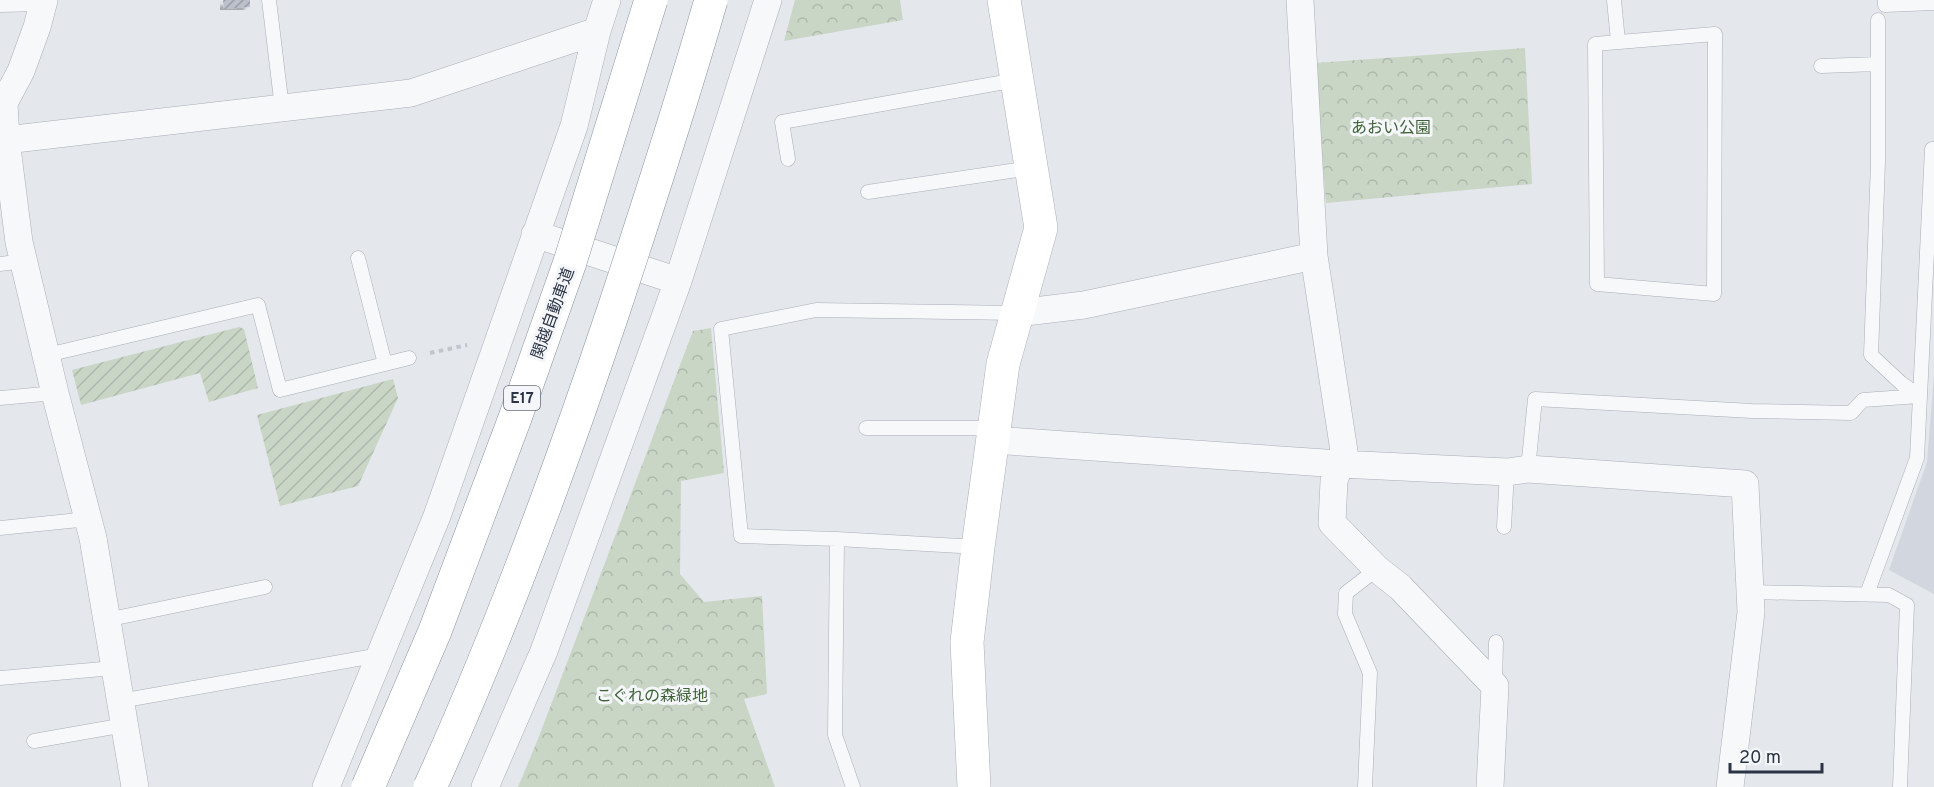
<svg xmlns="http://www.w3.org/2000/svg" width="1934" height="787" font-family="Overpass,'Noto Sans JP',sans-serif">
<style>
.built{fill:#d2d6de}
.park{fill:url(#park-crowns)}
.garden{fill:url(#garden-furrows)}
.building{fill:url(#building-hatch);filter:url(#shadow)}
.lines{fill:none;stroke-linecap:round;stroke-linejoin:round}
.lane-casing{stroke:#a9aeb7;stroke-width:15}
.street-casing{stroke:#a9aeb7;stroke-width:28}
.secondary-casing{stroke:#a9aeb7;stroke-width:34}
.path{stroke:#c2c5cb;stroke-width:4;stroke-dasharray:4.5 4.5;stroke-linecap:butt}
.lane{stroke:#f7f8fa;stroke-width:14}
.street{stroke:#f7f8fa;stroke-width:27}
.secondary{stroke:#fff;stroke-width:33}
.highway-bridge-casing{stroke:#8b94a3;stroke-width:34;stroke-linecap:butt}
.highway-bridge{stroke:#fff;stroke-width:33}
.labels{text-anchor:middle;stroke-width:6;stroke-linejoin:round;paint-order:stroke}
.shield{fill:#f4f6f9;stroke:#676e7b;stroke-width:1.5}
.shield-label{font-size:15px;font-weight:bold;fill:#2b3445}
.park-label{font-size:16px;fill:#3f6138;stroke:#f4f6f9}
.street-label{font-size:16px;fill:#2b3445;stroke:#f4f6f9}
</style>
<defs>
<pattern id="park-crowns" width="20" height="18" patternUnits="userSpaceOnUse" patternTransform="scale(1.5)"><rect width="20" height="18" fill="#c9d6c5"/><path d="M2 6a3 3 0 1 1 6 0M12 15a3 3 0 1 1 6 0" fill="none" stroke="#adb8ab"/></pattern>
<pattern id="garden-furrows" width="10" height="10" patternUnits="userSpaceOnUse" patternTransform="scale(1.5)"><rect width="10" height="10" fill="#c9d6c5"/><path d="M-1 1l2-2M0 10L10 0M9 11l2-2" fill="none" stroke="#adb8ab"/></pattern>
<pattern id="building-hatch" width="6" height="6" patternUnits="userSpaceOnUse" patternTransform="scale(1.5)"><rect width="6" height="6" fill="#bbc0ca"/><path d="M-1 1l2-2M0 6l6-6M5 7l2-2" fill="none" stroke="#989da6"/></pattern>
<filter id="shadow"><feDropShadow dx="-5.5" dy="5.5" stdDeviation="1.5" flood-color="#0004"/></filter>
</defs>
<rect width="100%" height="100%" fill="#e4e7ec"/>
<!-- built -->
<path class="built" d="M 1934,375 L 1934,594 L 1889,570 L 1927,462 Z"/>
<!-- park -->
<path class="park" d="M 795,0 L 900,0 L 903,20 L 784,41 Z
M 1525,48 L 1532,184 L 1326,203 L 1315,63 Z
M 711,328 L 724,473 L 681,481 L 680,574 L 704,602 L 762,596 L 767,694 L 744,699 L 775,787 L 518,787 L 538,739 L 693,331 Z"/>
<!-- garden -->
<path class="garden" d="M 239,327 L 244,329 L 258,388 L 209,402 L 200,373 L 81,405 L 72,370 Z
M 393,379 L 398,398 L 358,486 L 280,506 L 257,415 Z"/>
<!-- building -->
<path class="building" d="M 223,0 L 250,0 L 250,7 L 224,9 Z"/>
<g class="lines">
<defs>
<path id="lane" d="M 269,0 L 282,108
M 1614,0 L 1618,41
M 1885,0 L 1885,5 L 1934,3
M 0,5 L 43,4
M 1878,20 L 1878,162 L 1871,355 L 1901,383 L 1919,396
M 1715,34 L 1714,294 L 1597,284 L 1595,44 Z
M 1821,66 L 1878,64
M 788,159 L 782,122 L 1016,80
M 868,192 L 1031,168
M 358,258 L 385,364
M 0,264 L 24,261
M 47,355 L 258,305 L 280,390 L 409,358
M 0,398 L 55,393
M 866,428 L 994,428
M 1528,469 L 1535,399 L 1752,411 L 1851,413 L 1863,400 L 1919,396
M 1504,527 L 1507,472
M 0,528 L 89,519
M 837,539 L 835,735 L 853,787
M 978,547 L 837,539 L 741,536 L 721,329 L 816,310 L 1017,313
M 1751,592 L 1889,595 L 1907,605 L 1900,787
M 1867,594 L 1917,458 L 1932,149 L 1934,149
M 106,620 L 265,587
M 0,678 L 114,668
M 1495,684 L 1496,642
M 120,701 L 380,655
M 34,741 L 125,725
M 1365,787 L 1370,673 L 1345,614 L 1346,593 L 1377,569"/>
<path id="street" d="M 44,0 L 37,27 L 21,71 L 4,103 L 6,140 L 19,242 L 55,393 L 93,538 L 135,787
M 6,140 L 411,93 L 597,31
M 535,234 L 678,281
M 1314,256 L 1344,451 L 1334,481 L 1332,523 L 1377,569 L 1400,587 L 1495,686 L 1490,787
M 1017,313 L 1084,305 L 1314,256 L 1300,0
M 992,440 L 1340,464 L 1507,472 L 1528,469 L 1745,484 L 1751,612 L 1730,787
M 326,787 L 437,516 L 574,126 L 597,31 L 607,0
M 485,787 L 544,651 L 678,281 L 768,0"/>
<path id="secondary" d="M 974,787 L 967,642 L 978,547 L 1003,364 L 1041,228 L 1004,0"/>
</defs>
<!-- lane casing -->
<use href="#lane" class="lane-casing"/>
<!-- street casing -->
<use href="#street" class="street-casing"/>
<!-- secondary casing -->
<use href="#secondary" class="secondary-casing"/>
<!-- path -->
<path class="path" d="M 430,353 L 467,345"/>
<!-- lane -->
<use href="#lane" class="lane"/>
<!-- street -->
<use href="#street" class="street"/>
<!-- secondary -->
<use href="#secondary" class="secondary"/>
<defs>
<path id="highway-bridge" d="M 368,787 L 435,631 L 515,418 L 570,262 L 651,0
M 430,787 C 500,633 559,473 613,312 C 647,209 681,105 711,0"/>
</defs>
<!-- highway-bridge casing -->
<use href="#highway-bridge" class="highway-bridge-casing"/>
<!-- highway-bridge -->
<use href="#highway-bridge" class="highway-bridge"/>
</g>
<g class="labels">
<!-- shield labels -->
<rect class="shield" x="504" y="386" width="36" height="24" rx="4.5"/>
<g class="shield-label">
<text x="522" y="403">E17</text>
</g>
<!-- park labels -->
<g class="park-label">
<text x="1391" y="133">あおい公園</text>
<text x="652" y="701">こぐれの森緑地</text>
</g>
<!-- street labels -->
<g class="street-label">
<text transform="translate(552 313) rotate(-70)" y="6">関越自動車道</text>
</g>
</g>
<!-- scale -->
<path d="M1730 763v9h92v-9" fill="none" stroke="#2b3445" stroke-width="3"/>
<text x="1739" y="763" font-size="18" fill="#2b3445" stroke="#f4f6f9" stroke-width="4.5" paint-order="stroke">20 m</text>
</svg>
